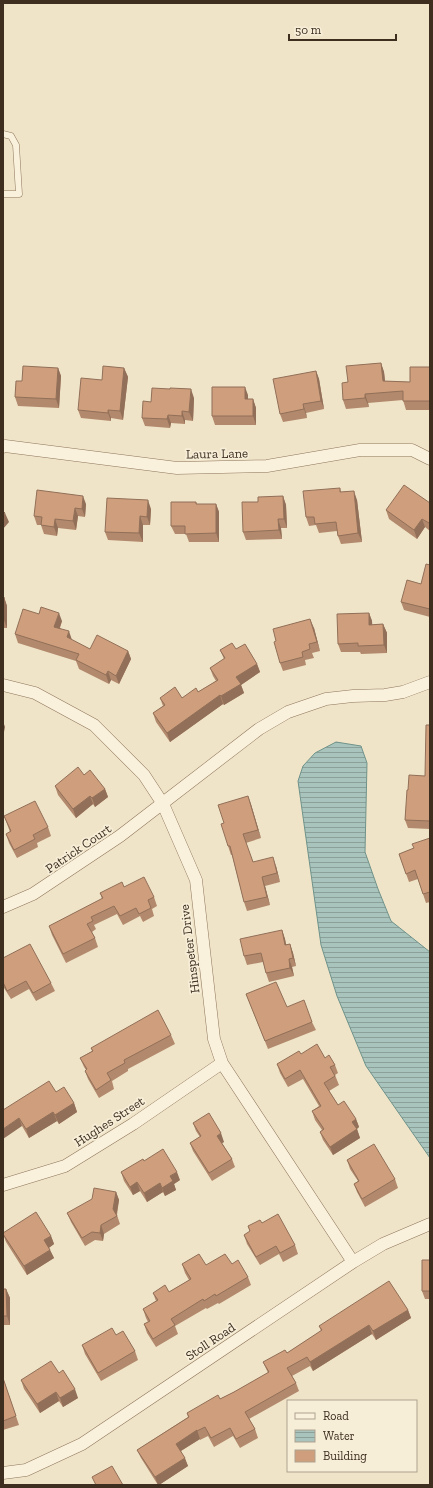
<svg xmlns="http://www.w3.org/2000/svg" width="433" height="1488" font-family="'Zilla Slab',serif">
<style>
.water{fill:url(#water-rules);stroke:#6f938a}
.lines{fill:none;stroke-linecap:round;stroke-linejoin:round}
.lane-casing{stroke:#8d765c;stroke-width:7}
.street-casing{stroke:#8d765c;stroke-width:13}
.lane{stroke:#faf1dc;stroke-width:6}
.street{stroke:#faf1dc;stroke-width:12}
.wall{fill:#b2896c}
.shaded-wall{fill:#916f58}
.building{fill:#cf9f7d;stroke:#916f58}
.labels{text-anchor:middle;stroke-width:3.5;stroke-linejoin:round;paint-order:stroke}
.street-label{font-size:13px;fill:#3d2e20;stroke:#f7eed8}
</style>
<defs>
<pattern id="water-rules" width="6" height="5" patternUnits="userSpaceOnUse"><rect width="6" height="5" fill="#a9c4bc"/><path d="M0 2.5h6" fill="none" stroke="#8ba098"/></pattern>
</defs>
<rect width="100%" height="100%" fill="#f0e4c8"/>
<!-- water -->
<path class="water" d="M 336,742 L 361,746 L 367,763 L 365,852 L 378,889 L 391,921 L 430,952 L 430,1158 L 366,1066 L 337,996 L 321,945 L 298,781 L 303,766 L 315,753 Z"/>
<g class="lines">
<defs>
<path id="lane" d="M 3,134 L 11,136 L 16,145 L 19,194 L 3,194"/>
<path id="street" d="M 3,447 L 5,446 L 177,468 L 267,466 L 360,450 L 412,450 L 430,459
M 3,685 L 35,693 L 94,725 L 144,775 L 163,804 L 196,880 L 214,1039 L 222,1063 L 353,1262
M 3,907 L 33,894 L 120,836 L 259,729 L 288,712 L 326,699 L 353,696 L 385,695 L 403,692 L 430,682
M 3,1185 L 65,1166 L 133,1124 L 222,1063
M 3,1473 L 26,1470 L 82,1444 L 353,1262 L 383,1244 L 430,1224"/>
</defs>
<!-- lane casing -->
<use href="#lane" class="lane-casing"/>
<!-- street casing -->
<use href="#street" class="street-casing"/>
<!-- lane -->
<use href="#lane" class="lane"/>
<!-- street -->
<use href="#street" class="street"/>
</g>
<!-- wall -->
<path class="wall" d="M 381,363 L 384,372 L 385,381 L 410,382 L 430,367 L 430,410 L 406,410 L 403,400 L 368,403 L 369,407 L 346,409 L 343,400 L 348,382 Z
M 58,368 L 61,376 L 59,408 L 18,406 L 15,397 L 22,381 Z
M 124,368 L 128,377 L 123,420 L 111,418 L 111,421 L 81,418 L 78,410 L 102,380 Z
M 316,371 L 319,379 L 324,409 L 306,413 L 307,418 L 283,422 L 280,414 Z
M 248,395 L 248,399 L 253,399 L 256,408 L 256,425 L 215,425 L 212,416 Z
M 194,398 L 193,421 L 185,420 L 185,424 L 171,423 L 170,428 L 145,426 L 142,418 L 151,402 Z
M 340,488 L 341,492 L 357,500 L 362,542 L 341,544 L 338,536 L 337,531 L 319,533 L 316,525 L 309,526 L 306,517 Z
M 283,496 L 286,505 L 287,528 L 281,528 L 282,539 L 246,540 L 243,532 L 258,502 Z
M 196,502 L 197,504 L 216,504 L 219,512 L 219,542 L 189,542 L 186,534 L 175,534 L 171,526 Z
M 430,503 L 430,531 L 425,527 L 417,539 L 389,519 L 386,510 Z
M 86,504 L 85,517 L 78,516 L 76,530 L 58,528 L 57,536 L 44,534 L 41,525 L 37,525 L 34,516 Z
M 151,509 L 150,525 L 143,525 L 143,542 L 108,540 L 105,532 Z
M 430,565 L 430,617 L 404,610 L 401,602 L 421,584 Z
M 3,597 L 4,597 L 7,606 L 7,628 L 3,628 Z
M 369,613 L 372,621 L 372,625 L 383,624 L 387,633 L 387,653 L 361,654 L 360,652 L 341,652 L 338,644 Z
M 62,621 L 60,628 L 72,640 L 90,649 L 128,651 L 131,659 L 119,684 L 111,680 L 109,684 L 79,669 L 76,661 L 18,643 L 15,634 Z
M 314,628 L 320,651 L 312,653 L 314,658 L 305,660 L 306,665 L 283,671 L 280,663 Z
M 236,649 L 257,664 L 260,672 L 241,685 L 244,693 L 224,705 L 223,704 L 170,742 L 156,722 L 153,713 L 163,706 L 160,698 L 182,698 L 198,692 L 216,681 L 213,676 L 210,668 L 224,659 L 220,650 Z
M 430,725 L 430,829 L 408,828 L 405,820 L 408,790 L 425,776 Z
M 84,775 L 105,789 L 108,797 L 95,807 L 93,804 L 76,818 L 58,795 L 55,786 Z
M 248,796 L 261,838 L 246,843 L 253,862 L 276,866 L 280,882 L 265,886 L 270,905 L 247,911 L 244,902 L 232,855 L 231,855 L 228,846 L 224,823 Z
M 4,816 L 48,827 L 51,836 L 37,843 L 38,847 L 17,858 L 9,843 L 6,834 L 10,832 Z
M 430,838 L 430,902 L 426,903 L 418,879 L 409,882 L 399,854 L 414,848 Z
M 124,887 L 154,897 L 157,906 L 152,909 L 154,916 L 143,922 L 140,916 L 123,925 L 117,914 L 94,925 L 96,929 L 92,932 L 95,938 L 98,947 L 66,963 L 52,935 L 49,926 L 102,899 L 100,893 Z
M 282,930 L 285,939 L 286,945 L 290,944 L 293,953 L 296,966 L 292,967 L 294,976 L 269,982 L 266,973 L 263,962 L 247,965 L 244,956 Z
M 3,958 L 51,983 L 55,991 L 36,1001 L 29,989 L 11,999 L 4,988 L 3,989 Z
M 246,994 L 287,1007 L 312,1022 L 316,1030 L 268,1049 Z
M 171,1035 L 175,1044 L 128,1069 L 128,1071 L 112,1081 L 114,1089 L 99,1098 L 88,1079 L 85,1071 L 86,1070 L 84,1067 L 80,1058 L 92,1051 L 91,1048 Z
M 325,1058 L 335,1065 L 338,1073 L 335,1075 L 339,1085 L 329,1091 L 338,1105 L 356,1119 L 359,1127 L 357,1129 L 360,1138 L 333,1155 L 323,1140 L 320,1132 L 322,1130 L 315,1120 L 312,1111 L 319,1106 L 303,1079 L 288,1087 L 280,1073 L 277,1064 Z
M 56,1092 L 74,1103 L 77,1112 L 59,1124 L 57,1121 L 29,1138 L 22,1126 L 3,1110 Z
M 193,1123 L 224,1142 L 222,1143 L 232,1159 L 235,1167 L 212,1181 L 193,1151 L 190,1143 L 200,1137 L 196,1131 Z
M 347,1160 L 395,1179 L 398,1188 L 365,1207 L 357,1192 L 354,1184 L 358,1181 L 350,1169 Z
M 144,1161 L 180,1180 L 174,1184 L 176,1190 L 165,1196 L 163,1192 L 147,1202 L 140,1191 L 133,1195 L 124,1181 L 121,1172 Z
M 116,1192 L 119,1200 L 117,1215 L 120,1224 L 104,1234 L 103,1241 L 95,1240 L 85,1246 L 71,1222 L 67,1213 Z
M 262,1223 L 295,1245 L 298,1254 L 283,1262 L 279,1254 L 260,1265 L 247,1244 L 244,1235 L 250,1232 L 248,1226 Z
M 3,1234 L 51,1236 L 54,1244 L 49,1248 L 54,1258 L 27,1275 L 6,1242 Z
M 430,1260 L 430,1299 L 425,1299 L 422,1291 Z
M 182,1264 L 206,1265 L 232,1264 L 248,1277 L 251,1285 L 219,1304 L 218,1303 L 207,1309 L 206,1308 L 175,1326 L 178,1334 L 156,1347 L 147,1333 L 144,1324 L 148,1322 L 146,1318 L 143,1309 L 156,1301 L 153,1293 L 169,1292 L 189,1280 L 185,1273 Z
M 3,1289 L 6,1289 L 10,1298 L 10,1325 L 3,1325 Z
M 408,1310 L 411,1318 L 376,1340 L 372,1334 L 313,1371 L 310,1366 L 292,1376 L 296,1383 L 299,1391 L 249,1419 L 255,1429 L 258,1438 L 240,1448 L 233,1436 L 214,1447 L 208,1436 L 200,1440 L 200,1439 L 181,1451 L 188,1466 L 159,1485 L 158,1485 L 141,1458 L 137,1450 L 188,1417 L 187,1413 L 220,1399 L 234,1392 L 268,1373 L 263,1362 L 287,1353 L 321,1331 L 319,1326 Z
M 116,1335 L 135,1351 L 138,1360 L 101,1381 L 85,1354 L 82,1345 Z
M 59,1373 L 78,1398 L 63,1407 L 59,1401 L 40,1413 L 24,1389 L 21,1380 Z
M 3,1378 L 19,1425 L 3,1430 Z"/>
<!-- shaded-wall -->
<path class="shaded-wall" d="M 381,363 L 384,372 L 386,390 L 383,381 Z
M 58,368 L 61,376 L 59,408 L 56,399 Z
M 124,368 L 128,377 L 123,420 L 120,411 Z
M 316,371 L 319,379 L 324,409 L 321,401 Z
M 245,387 L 248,395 L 248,408 L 245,399 Z
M 191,389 L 194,398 L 193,421 L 189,412 Z
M 365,394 L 368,403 L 369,407 L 365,398 Z
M 253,399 L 256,408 L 256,425 L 253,416 Z
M 303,404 L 306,413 L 307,418 L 304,409 Z
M 108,410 L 111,418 L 111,421 L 108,413 Z
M 182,411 L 185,420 L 185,424 L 182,416 Z
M 168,415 L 171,423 L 170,428 L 167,419 Z
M 354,491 L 357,500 L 362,542 L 358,533 Z
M 83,496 L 86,504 L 85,517 L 82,509 Z
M 283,496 L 286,505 L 287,528 L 284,519 Z
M 148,500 L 151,509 L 150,525 L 147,517 Z
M 216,504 L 219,512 L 219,542 L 216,533 Z
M 75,508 L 78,516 L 76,530 L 73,521 Z
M 5,513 L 9,522 L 3,529 L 3,516 Z
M 140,516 L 143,525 L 143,542 L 139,533 Z
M 55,519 L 58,528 L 57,536 L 54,527 Z
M 278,519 L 281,528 L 282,539 L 279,530 Z
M 422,519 L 425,527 L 417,539 L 414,530 Z
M 4,597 L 7,606 L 7,628 L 4,620 Z
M 59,613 L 62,621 L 57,635 L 54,627 Z
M 369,613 L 372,621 L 373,633 L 369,625 Z
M 310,619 L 314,628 L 320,651 L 317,642 Z
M 383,624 L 387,633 L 387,653 L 384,645 Z
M 69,631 L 72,640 L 67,637 Z
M 128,651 L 131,659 L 119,684 L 116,676 Z
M 257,664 L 260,672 L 241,685 L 244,693 L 224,705 L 221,696 L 236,677 Z
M 108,671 L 111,680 L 109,684 L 106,675 Z
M 220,695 L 223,704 L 170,742 L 167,733 Z
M 3,721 L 5,727 L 3,737 Z
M 105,789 L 108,797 L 95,807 L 92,798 Z
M 90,796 L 93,804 L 76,818 L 73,809 Z
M 248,796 L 251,804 L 261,838 L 258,830 Z
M 273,857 L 276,866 L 280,882 L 277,873 Z
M 262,877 L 265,886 L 270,905 L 267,897 Z
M 282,930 L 285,939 L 288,954 L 285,945 Z
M 290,944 L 293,953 L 296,966 L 293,958 Z
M 289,959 L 292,967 L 294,976 L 290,968 Z
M 74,1103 L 77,1112 L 59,1124 L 55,1115 Z
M 53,1112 L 57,1121 L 29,1138 L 26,1129 Z
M 19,1118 L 22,1126 L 3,1139 L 3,1129 Z
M 356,1119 L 359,1127 L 355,1130 L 352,1122 Z
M 357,1129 L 360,1138 L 333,1155 L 330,1147 Z
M 221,1133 L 224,1142 L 220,1144 L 217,1136 Z
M 177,1172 L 180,1180 L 174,1184 L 176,1190 L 165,1196 L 162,1188 L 170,1176 Z
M 137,1182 L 140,1191 L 133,1195 L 130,1187 Z
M 160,1183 L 163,1192 L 147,1202 L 144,1193 Z
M 116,1192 L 119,1200 L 116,1217 L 113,1209 Z
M 101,1225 L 104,1234 L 103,1241 L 100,1233 Z
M 51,1236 L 54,1244 L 47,1249 L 44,1240 Z
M 50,1250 L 54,1258 L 27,1275 L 24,1266 Z
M 6,1289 L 10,1298 L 10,1325 L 7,1316 Z
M 408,1310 L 411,1318 L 376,1340 L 373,1331 Z
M 369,1325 L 372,1334 L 313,1371 L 310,1362 Z
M 75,1389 L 78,1398 L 63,1407 L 60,1398 Z
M 56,1392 L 59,1401 L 40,1413 L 37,1404 Z
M 197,1430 L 200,1439 L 179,1452 L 176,1444 Z
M 185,1458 L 188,1466 L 159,1485 L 158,1485 L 155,1477 Z"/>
<!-- building -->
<path class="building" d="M 381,363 L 383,381 L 410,382 L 410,367 L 430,367 L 430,401 L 403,401 L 403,391 L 365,394 L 365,398 L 343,400 L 342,383 L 348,382 L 346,366 Z
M 23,366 L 58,368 L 56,399 L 15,397 L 16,381 L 22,381 Z
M 103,366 L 124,368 L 120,411 L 108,410 L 108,413 L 78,410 L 81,378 L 102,380 Z
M 316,371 L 321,401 L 303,404 L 304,409 L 280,414 L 273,379 Z
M 212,387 L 245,387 L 245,399 L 253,399 L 253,416 L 212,416 Z
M 152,388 L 170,389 L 170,388 L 191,389 L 189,412 L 182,411 L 182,416 L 168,415 L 167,419 L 142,418 L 143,401 L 151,402 Z
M 404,485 L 430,503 L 430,521 L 429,523 L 422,519 L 414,530 L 386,510 Z
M 340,488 L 340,492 L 354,491 L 358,533 L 338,536 L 336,522 L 315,524 L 314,517 L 306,517 L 303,491 Z
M 37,490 L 83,496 L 82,509 L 75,508 L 73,521 L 55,519 L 54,527 L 41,525 L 42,517 L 34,516 Z
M 283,496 L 284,519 L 278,519 L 279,530 L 243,532 L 242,502 L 258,502 L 258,497 Z
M 107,498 L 148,500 L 147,517 L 140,516 L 139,533 L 105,532 Z
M 171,502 L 196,502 L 196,504 L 216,504 L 216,533 L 185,534 L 185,526 L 171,526 Z
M 3,511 L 5,513 L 3,516 Z
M 426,564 L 430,565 L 430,609 L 401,602 L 407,580 L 421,584 Z
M 3,597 L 4,597 L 4,620 L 3,620 Z
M 41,607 L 59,613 L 54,627 L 69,631 L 67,637 L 90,649 L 97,635 L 128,651 L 116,676 L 108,671 L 106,675 L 76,660 L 79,654 L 15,634 L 23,609 L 39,614 Z
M 369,613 L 369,625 L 383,624 L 384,645 L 358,646 L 358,643 L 338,644 L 337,614 Z
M 310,619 L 317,642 L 309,644 L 310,649 L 302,652 L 303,657 L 280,663 L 274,642 L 276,641 L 273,629 Z
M 232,643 L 236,649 L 245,644 L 257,664 L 236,677 L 241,684 L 221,696 L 220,695 L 167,733 L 153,713 L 165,705 L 160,698 L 175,687 L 182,698 L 196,688 L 198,692 L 218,680 L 210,668 L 225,658 L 220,650 Z
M 426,725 L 430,725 L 430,821 L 405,820 L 407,790 L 408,790 L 409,775 L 425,776 Z
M 78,767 L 84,775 L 90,770 L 105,789 L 92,798 L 90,796 L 73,809 L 55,786 Z
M 248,796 L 258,830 L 243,834 L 253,862 L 273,857 L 277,873 L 262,877 L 267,897 L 244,902 L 230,846 L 228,846 L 221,824 L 224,823 L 218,805 Z
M 35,801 L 48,827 L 33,835 L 35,839 L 14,850 L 6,834 L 11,831 L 4,816 Z
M 430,838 L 430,892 L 423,894 L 415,870 L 406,874 L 399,854 L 414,848 L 412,844 Z
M 144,877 L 154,897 L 148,900 L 151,908 L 139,914 L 136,908 L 120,916 L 114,906 L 91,917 L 93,921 L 87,924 L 95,938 L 63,954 L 49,926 L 103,898 L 100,893 L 122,882 L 124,887 Z
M 282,930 L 285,945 L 290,944 L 293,958 L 289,959 L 290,968 L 266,973 L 261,953 L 244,956 L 240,939 Z
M 30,944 L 51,983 L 33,993 L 26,981 L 7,991 L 3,982 L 3,958 Z
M 276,982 L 287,1007 L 304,1000 L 312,1022 L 265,1041 L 246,994 Z
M 158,1010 L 171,1035 L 124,1060 L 125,1063 L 107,1073 L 111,1080 L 96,1090 L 85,1071 L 87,1069 L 80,1058 L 93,1051 L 91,1048 Z
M 317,1044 L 325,1058 L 329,1055 L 335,1065 L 330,1067 L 335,1076 L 324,1083 L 338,1105 L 344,1101 L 356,1119 L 352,1122 L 357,1129 L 330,1147 L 320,1132 L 324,1129 L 312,1111 L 321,1106 L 300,1070 L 285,1079 L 277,1064 L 299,1051 L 301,1054 Z
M 49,1081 L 56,1092 L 64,1087 L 74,1103 L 55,1115 L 53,1112 L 26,1129 L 19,1118 L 3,1129 L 3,1110 Z
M 209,1113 L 221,1133 L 217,1136 L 232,1159 L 209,1173 L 190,1143 L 201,1136 L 193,1123 Z
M 374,1144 L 395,1179 L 362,1199 L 354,1184 L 359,1181 L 347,1160 Z
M 163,1149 L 177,1172 L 170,1176 L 173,1181 L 162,1188 L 160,1183 L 144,1193 L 137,1182 L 130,1187 L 121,1172 L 143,1159 L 144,1161 Z
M 94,1188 L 116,1192 L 113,1209 L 117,1216 L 101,1225 L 100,1233 L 92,1232 L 82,1238 L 67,1213 L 92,1199 Z
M 36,1212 L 51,1236 L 44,1240 L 50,1250 L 24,1266 L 3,1234 L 3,1233 Z
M 278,1214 L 295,1245 L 280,1253 L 276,1246 L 256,1257 L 244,1235 L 250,1231 L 248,1226 L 260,1220 L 262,1223 Z
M 199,1254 L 206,1265 L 225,1254 L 232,1264 L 238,1260 L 248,1277 L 216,1296 L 215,1294 L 204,1301 L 203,1299 L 171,1319 L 175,1325 L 153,1339 L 144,1324 L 150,1321 L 143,1309 L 158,1300 L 153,1293 L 165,1285 L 169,1292 L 191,1279 L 182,1264 Z
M 422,1260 L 430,1260 L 430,1291 L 422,1291 Z
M 389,1281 L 408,1310 L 373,1331 L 369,1325 L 310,1362 L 307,1357 L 287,1368 L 296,1383 L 245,1412 L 255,1429 L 236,1439 L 230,1428 L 211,1438 L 205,1427 L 197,1431 L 197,1430 L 176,1444 L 185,1458 L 155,1477 L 137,1450 L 189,1417 L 187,1413 L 218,1395 L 220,1399 L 234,1392 L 269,1372 L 263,1362 L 285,1350 L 287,1353 L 322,1330 L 319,1326 Z
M 3,1289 L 6,1289 L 7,1316 L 3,1316 Z
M 112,1328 L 116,1335 L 123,1331 L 135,1351 L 98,1373 L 82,1345 Z
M 51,1361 L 59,1373 L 63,1370 L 75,1389 L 60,1398 L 56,1392 L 37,1404 L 21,1380 Z
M 3,1378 L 16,1416 L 3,1421 Z
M 112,1466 L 123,1485 L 96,1485 L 92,1477 Z"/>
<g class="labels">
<!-- street labels -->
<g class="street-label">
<text transform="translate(217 453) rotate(-1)" y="5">Laura Lane</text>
<text transform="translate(78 848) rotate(-34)" y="5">Patrick Court</text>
<text transform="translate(189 949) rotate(-97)" y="5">Hinspeter Drive</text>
<text transform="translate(109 1121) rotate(-33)" y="5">Hughes Street</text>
<text transform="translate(210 1341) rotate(-34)" y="5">Stoll Road</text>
</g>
</g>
<!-- border -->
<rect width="433" height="1488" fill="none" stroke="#3d2e20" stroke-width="8"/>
<!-- legend -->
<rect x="287" y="1400" width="130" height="72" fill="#f7eed8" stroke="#ada18e"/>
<rect x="295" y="1413" width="20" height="6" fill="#faf1dc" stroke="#ada18e"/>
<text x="323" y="1420" font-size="12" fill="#3d2e20">Road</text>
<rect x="295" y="1430" width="20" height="12" fill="url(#water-rules)" stroke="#ada18e"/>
<text x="323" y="1440" font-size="12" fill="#3d2e20">Water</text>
<rect x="295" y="1450" width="20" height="12" fill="#cf9f7d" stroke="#ada18e"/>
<text x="323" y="1460" font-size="12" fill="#3d2e20">Building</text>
<!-- scale -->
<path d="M289 34v6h107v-6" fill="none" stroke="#3d2e20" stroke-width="2"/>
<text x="295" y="34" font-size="12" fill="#3d2e20" stroke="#f7eed8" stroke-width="3" paint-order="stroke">50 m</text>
</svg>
